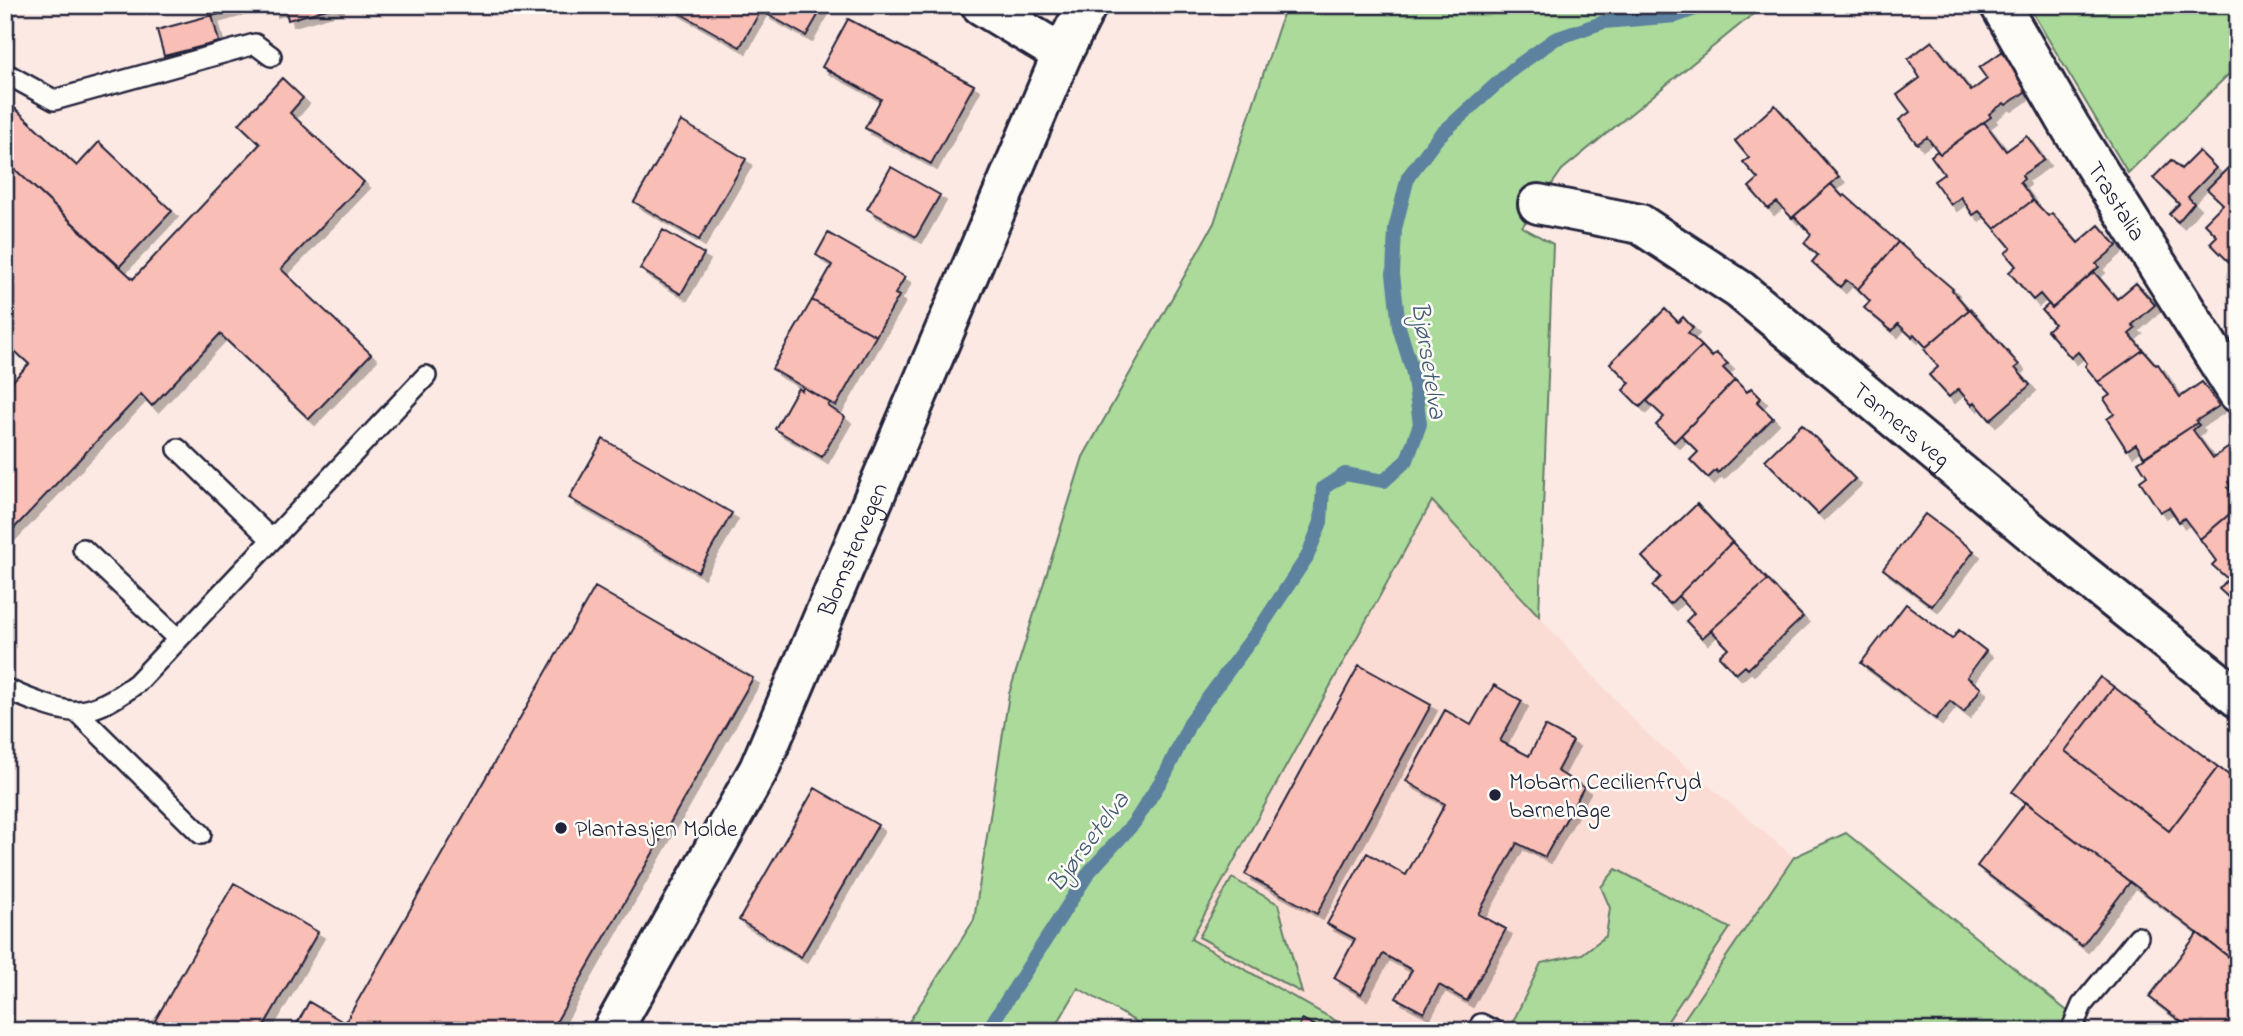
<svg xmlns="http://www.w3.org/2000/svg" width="2243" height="1036" font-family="'Indie Flower',sans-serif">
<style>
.built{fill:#fbdcd5}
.green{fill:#abda9a;stroke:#667e6a;stroke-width:2}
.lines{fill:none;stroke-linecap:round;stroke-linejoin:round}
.stream{stroke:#5b829f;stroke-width:14}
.building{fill:#f9beb5;stroke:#22223b;stroke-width:2;filter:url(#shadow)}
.lane-casing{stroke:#22223b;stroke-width:24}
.street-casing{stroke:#22223b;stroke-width:44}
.lane{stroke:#fdfcf7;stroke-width:19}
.street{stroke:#fdfcf7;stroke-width:38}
.poi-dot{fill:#22223b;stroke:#fdfcf7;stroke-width:2.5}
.labels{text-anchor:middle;stroke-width:5;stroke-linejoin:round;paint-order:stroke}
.street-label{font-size:24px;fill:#22223b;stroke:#fdfcf7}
.poi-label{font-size:24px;fill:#22223b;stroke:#fdfcf7;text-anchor:start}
.water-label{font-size:26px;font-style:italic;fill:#435a75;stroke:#fdfcf7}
</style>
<defs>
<filter id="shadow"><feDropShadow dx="6" dy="6" stdDeviation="0" flood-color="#0004"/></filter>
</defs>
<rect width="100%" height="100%" fill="#fce9e3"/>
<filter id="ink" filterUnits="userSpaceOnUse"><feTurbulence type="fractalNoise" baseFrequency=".0143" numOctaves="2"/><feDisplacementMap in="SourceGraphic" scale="14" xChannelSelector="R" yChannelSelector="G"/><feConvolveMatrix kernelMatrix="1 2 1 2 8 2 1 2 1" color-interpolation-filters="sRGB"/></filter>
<g filter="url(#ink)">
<!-- built -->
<path class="built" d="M 1432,501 L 1645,732 L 1794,857 L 1676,1031 L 1354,1031 L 1190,939 Z"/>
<!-- green -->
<path class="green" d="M 1286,5 L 1764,5 L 1562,170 L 1522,227 L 1553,244 L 1539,616 L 1432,501 L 1191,939 L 1354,1031 L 1152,1031 L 1078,988 L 1053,1031 L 903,1031 L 974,920 L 1009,694 L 1083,457 L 1214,223 Z
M 2028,5 L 2238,5 L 2238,65 L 2128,173 Z
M 1846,833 L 2092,1031 L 1676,1031 L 1794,857 Z
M 1616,869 L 1730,928 L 1661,1031 L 1522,1031 L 1511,1026 L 1541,963 L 1582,954 L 1606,936 L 1610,908 L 1601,887 Z
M 1232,878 L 1278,904 L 1302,993 L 1199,937 Z"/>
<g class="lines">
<!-- stream -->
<path class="stream" d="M 987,1031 L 1090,871 L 1134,823 L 1166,773 L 1191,721 L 1262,625 L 1307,557 L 1321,522 L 1323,488 L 1345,474 L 1384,481 L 1407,460 L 1420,424 L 1413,373 L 1399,327 L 1393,274 L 1395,229 L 1408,177 L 1439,136 L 1513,69 L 1555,39 L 1604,22 L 1676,16 L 1706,5"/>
</g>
<!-- building -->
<path class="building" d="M 206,5 L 252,5 L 212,16 L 209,16 Z
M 271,5 L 338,5 L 338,6 L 288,20 L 285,7 L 272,11 Z
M 677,5 L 764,5 L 740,47 L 674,10 Z
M 769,5 L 824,5 L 806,36 L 765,13 Z
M 212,15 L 219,42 L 164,56 L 157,30 Z
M 848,19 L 974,85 L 931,164 L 865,128 L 881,99 L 822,67 Z
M 1932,41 L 1971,91 L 1987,79 L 1979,68 L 2006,49 L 2032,87 L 2006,105 L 2004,103 L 1989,114 L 1991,117 L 1940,154 L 1927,137 L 1917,144 L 1899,120 L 1910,112 L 1897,95 L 1920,78 L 1908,59 Z
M 282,78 L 303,98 L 290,113 L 364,182 L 281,269 L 371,354 L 309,419 L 220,334 L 152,406 L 141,394 L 5,538 L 5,389 L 29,364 L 5,342 L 5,160 L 133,279 L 260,144 L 239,124 Z
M 5,99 L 77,166 L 99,142 L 172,211 L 119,267 L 5,160 Z
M 1775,105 L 1839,177 L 1792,218 L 1777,202 L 1768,209 L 1749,187 L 1758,179 L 1743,162 L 1749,158 L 1735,141 Z
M 681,121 L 746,159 L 699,240 L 634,202 Z
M 1984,122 L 2006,151 L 2027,136 L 2044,160 L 2022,175 L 2024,179 L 2020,182 L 2033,200 L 1995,229 L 1979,211 L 1973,215 L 1961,197 L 1951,205 L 1934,181 L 1944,174 L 1931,156 L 1937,151 L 1940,154 Z
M 2199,151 L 2216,168 L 2188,197 L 2194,203 L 2178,222 L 2169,214 L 2179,204 L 2153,178 L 2171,160 L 2181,169 Z
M 891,167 L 940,195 L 916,237 L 867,209 Z
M 2228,168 L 2238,178 L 2236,269 L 2210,243 L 2217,236 L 2204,223 L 2223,204 L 2207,189 Z
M 1831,184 L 1843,197 L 1845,195 L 1898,242 L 1858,289 L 1846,280 L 1840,287 L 1812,262 L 1818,255 L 1804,243 L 1811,234 L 1794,216 Z
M 2033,200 L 2048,216 L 2052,213 L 2078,243 L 2099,225 L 2117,246 L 2096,264 L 2099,267 L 2052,308 L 2040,294 L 2033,300 L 2009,272 L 2016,266 L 2005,253 L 2011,248 L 1995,229 Z
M 663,230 L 704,254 L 681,294 L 640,269 Z
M 828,233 L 905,277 L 895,294 L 899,296 L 876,336 L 812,300 L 832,265 L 816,255 Z
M 1898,242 L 1953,289 L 1952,290 L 1969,310 L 1926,347 L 1914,334 L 1912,337 L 1898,324 L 1892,331 L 1864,308 L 1870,301 L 1858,289 Z
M 2094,272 L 2117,299 L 2136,283 L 2155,305 L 2132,325 L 2136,328 L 2129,334 L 2143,350 L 2098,382 L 2085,366 L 2087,363 L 2078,352 L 2071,358 L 2047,330 L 2054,324 L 2042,310 L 2049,304 L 2052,308 Z
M 812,300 L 876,336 L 836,406 L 772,369 Z
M 1665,309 L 1678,322 L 1683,317 L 1693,328 L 1688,333 L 1702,346 L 1640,407 L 1623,390 L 1630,383 L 1610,363 Z
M 1970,309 L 2019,365 L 2015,368 L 2030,385 L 1990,420 L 1975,402 L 1972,405 L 1958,389 L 1949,397 L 1929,375 L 1938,367 L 1924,349 Z
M 2238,333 L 2238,351 L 2229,342 Z
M 1702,346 L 1712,357 L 1716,353 L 1728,364 L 1723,368 L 1735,380 L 1674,442 L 1656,425 L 1664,417 L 1647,401 Z
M 2143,350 L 2156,365 L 2158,364 L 2180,397 L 2202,382 L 2219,406 L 2196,421 L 2197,423 L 2144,457 L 2136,444 L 2127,450 L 2107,419 L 2114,414 L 2104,399 L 2110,395 L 2098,382 Z
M 1735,380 L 1747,392 L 1751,388 L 1761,398 L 1757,402 L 1773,418 L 1718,473 L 1716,470 L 1708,478 L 1690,460 L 1698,452 L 1681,435 Z
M 803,387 L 830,403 L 828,406 L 845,417 L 822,457 L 775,429 L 798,388 L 802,391 Z
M 2197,423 L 2199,425 L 2193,430 L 2213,458 L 2234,444 L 2238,450 L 2238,475 L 2228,482 L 2231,487 L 2228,488 L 2238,501 L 2238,507 L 2200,539 L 2184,518 L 2179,522 L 2169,507 L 2160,512 L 2140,481 L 2147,476 L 2138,462 Z
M 1802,424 L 1855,479 L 1818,514 L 1765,460 Z
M 603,439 L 732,513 L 698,572 L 569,498 Z
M 1697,504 L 1732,542 L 1670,604 L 1652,586 L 1661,577 L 1642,557 Z
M 2238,507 L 2238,606 L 2219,589 L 2228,579 L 2212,565 L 2216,561 L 2200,539 Z
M 1925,514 L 1974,551 L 1932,606 L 1883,569 Z
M 1732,542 L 1768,580 L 1702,638 L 1686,621 L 1694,613 L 1678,596 Z
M 1768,580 L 1803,617 L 1748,669 L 1745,666 L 1736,674 L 1719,656 L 1728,648 L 1711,630 Z
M 595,587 L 753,678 L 551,1031 L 293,1031 L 309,1002 L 345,1023 Z
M 1906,604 L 1952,639 L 1959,630 L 1986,651 L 1967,677 L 1981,688 L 1964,712 L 1950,701 L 1936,719 L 1861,663 Z
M 1359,665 L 1431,705 L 1317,914 L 1245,874 Z
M 2100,677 L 2114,687 L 2065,751 L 2169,831 L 2218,767 L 2238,782 L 2238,964 L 2012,792 Z
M 1494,685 L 1522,701 L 1500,741 L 1529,756 L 1545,726 L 1573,741 L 1557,771 L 1584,787 L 1545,857 L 1517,843 L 1478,914 L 1506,929 L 1467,1001 L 1439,985 L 1424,1013 L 1396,998 L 1412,970 L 1383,954 L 1361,994 L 1334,978 L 1355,939 L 1327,924 L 1367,853 L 1406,875 L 1445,804 L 1406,781 L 1445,710 L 1471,725 Z
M 2114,687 L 2218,767 L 2169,831 L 2065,751 Z
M 815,788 L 878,825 L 801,957 L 739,920 Z
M 2026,802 L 2130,882 L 2082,946 L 1977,866 Z
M 234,883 L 318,932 L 261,1031 L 149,1031 Z
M 2198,933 L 2238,964 L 2238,1031 L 2193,1031 L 2149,997 Z
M 1302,1019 L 1326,1031 L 1297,1031 Z"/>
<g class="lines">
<defs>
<path id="lane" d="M 5,73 L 54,100 L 255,44 L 271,56
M 178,449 L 272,540
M 83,549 L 178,639
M 5,688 C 19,696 63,713 78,711 C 99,710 121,695 137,683 L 426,376
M 77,712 L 201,834
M 1481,1024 L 1495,1031
M 2071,1031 L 2082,1005 L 2138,937"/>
<g id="street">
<path d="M 981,5 L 1062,54"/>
<path id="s1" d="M 2000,5 L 2071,128 L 2238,393"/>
<path id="s2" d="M 1538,204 L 1640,224 L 1740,290 L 2064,559 L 2238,698"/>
<path id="s3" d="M 612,1031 L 759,769 L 1062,54 L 1087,5"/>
</g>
</defs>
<!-- lane casing -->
<use href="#lane" class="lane-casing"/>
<!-- street casing -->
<use href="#street" class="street-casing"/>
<!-- lane -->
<use href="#lane" class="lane"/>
<!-- street -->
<use href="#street" class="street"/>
</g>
</g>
<!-- markers -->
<g class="poi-dot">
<circle cx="1495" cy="795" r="7"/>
<circle cx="561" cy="828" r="7"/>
</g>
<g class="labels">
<!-- street labels -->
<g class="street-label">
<text dy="8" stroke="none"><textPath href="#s1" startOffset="228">Trastalia</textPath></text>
<text dy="8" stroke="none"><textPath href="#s2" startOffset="434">Tanners veg</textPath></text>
<text dy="8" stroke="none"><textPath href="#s3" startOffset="539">Blomstervegen</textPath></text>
</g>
<!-- poi labels -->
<g class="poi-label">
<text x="1509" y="789">Mobarn Cecilienfryd<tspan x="1509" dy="28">barnehage</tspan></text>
<text x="575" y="836">Plantasjen Molde</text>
</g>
<!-- water labels -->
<g class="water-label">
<text transform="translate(1430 360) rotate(81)" y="9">Bjørsetelva</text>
<text transform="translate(1087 841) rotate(-53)" y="9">Bjørsetelva</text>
</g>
</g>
<!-- margin -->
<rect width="2243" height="1036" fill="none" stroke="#fdfcf7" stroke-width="28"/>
<rect x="14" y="14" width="2215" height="1008" fill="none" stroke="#22223b" stroke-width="2.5" filter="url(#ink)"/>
</svg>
